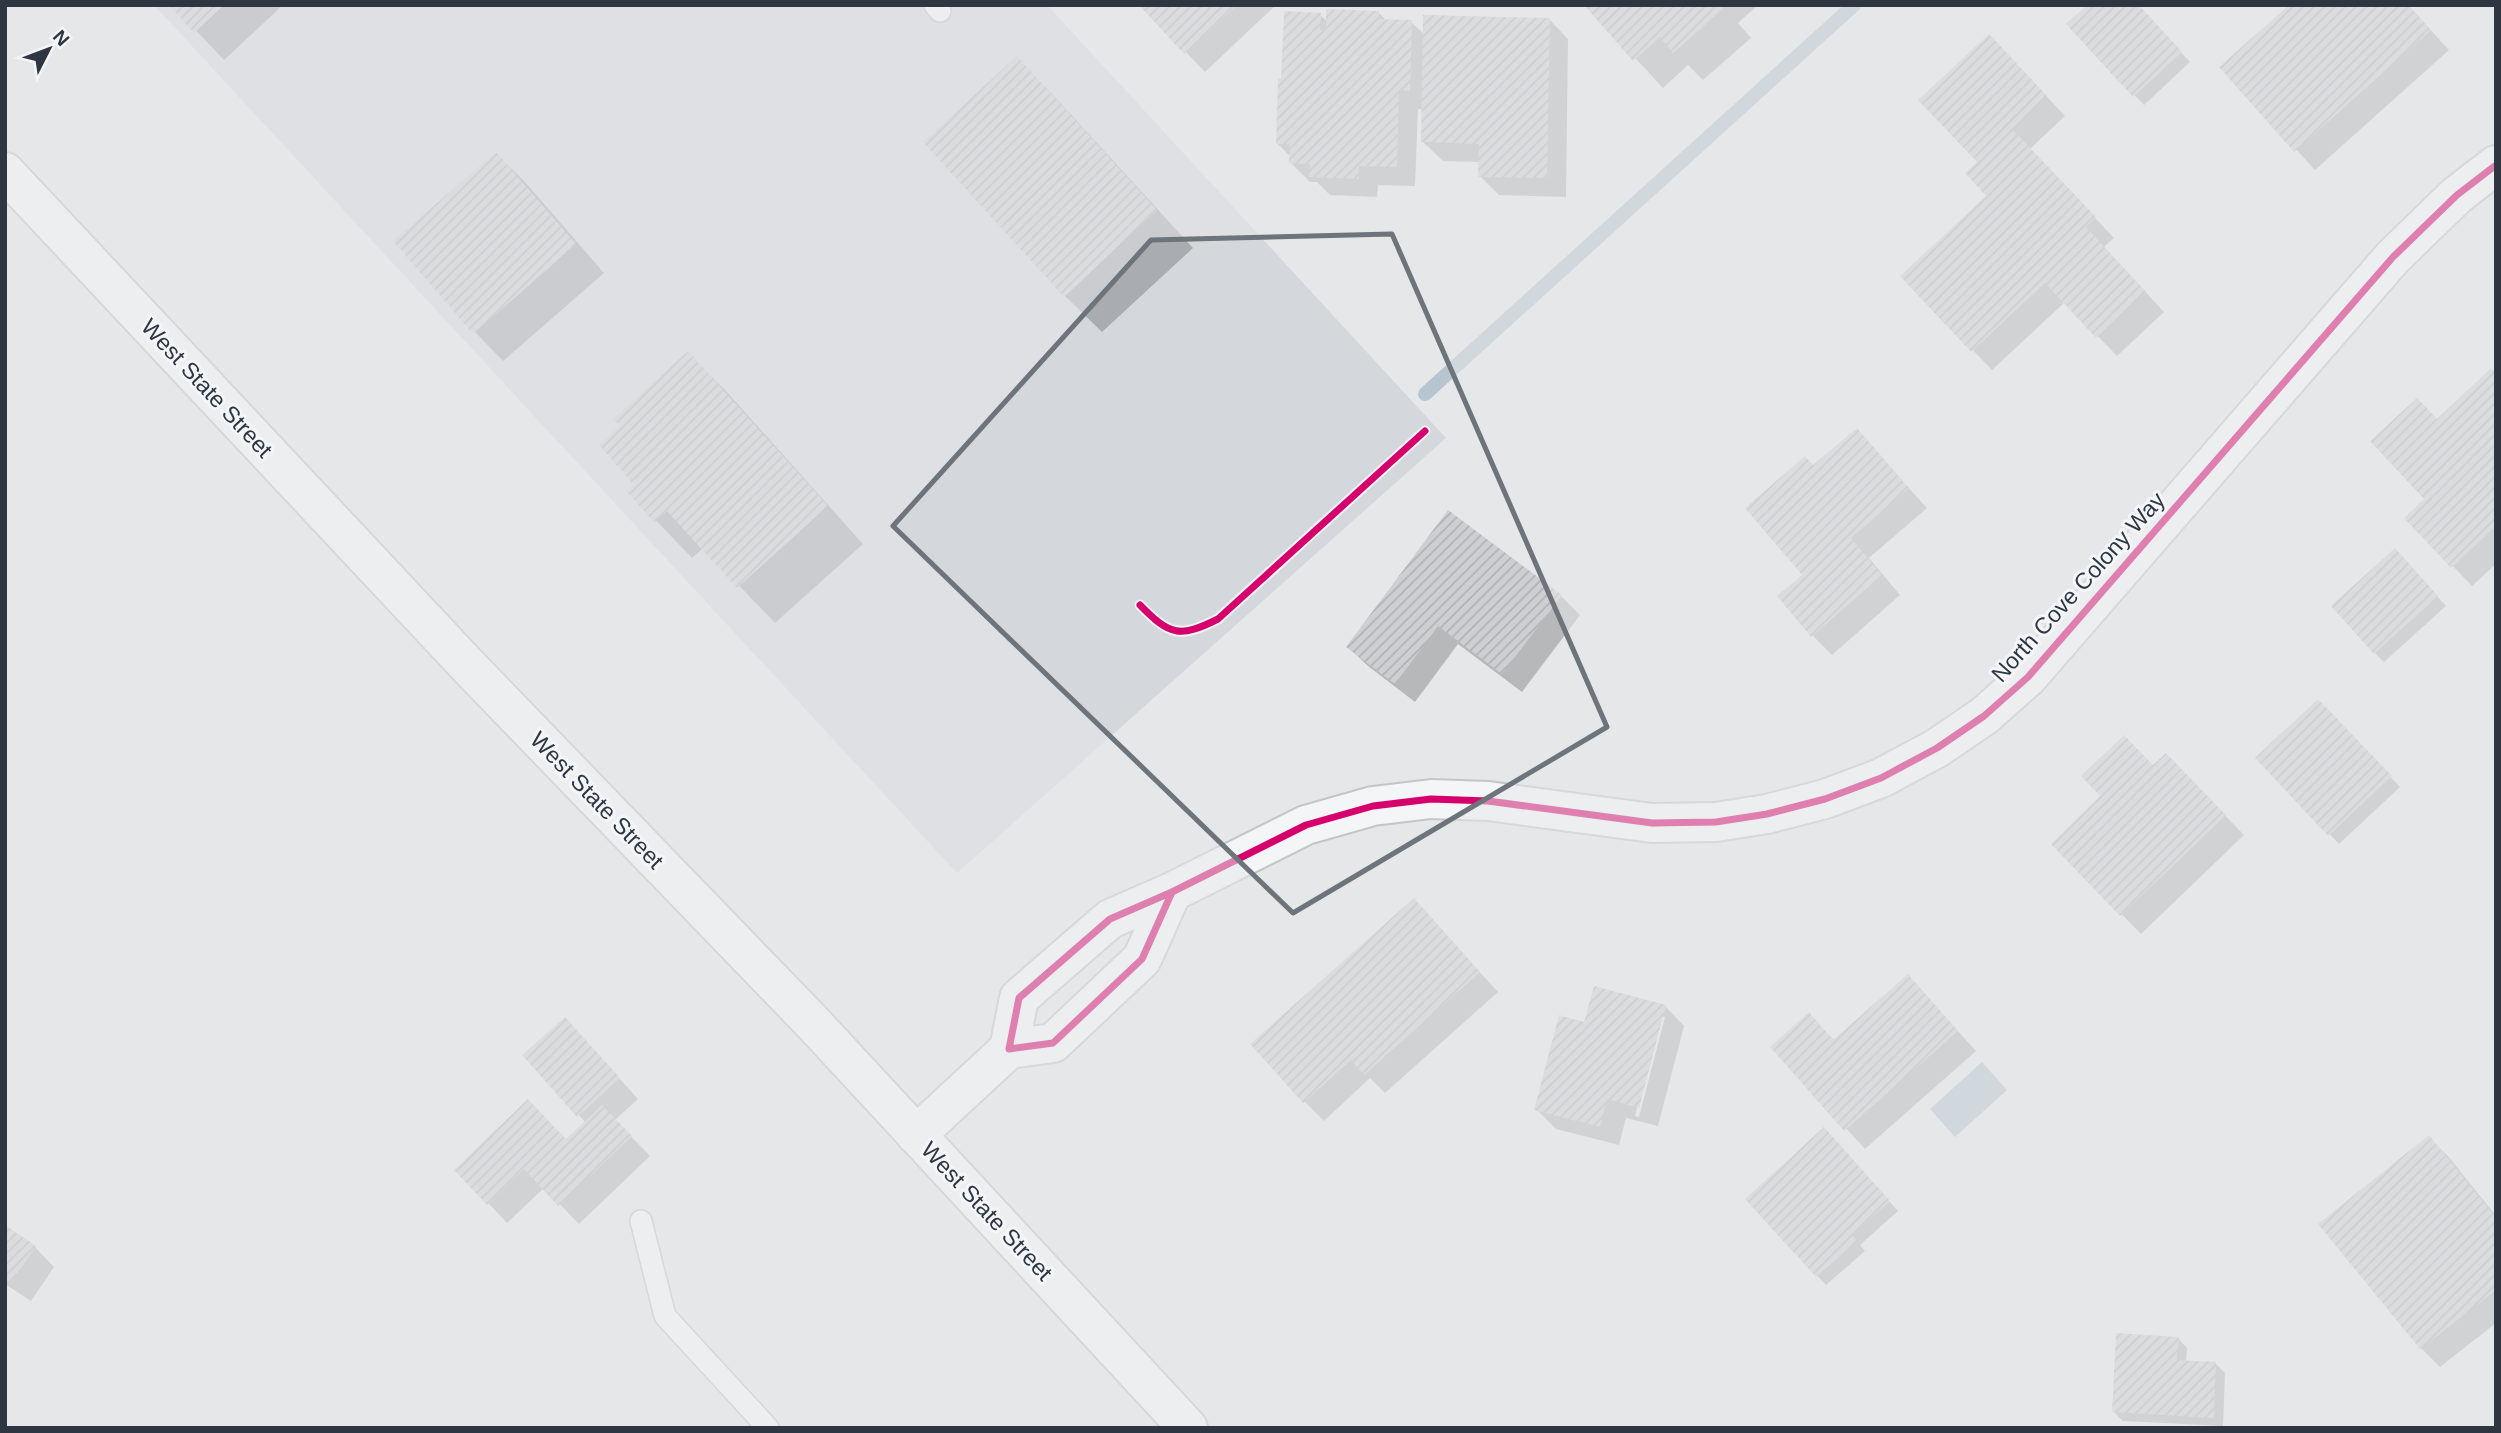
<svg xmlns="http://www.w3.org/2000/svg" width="2501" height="1433" font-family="Helvetica,sans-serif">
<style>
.built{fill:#d4d7dc}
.water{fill:#b6c5d0}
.shadow{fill:#0003;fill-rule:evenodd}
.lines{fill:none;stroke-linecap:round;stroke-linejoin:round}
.stream{stroke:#b6c5d0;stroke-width:14}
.building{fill:url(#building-hatch)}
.service-casing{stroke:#c3c5c7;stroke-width:24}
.minor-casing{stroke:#c3c5c7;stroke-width:42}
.primary-casing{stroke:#c2c4c6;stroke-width:42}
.service{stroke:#f4f5f6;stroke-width:21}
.minor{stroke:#f4f5f6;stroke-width:38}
.primary{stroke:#f7f7f8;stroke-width:38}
.cycleway-casing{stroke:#f3f5f8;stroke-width:11}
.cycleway{stroke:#d6006c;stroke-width:7}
.marked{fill:none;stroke:#6d747c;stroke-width:5;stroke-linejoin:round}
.labels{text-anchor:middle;stroke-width:6;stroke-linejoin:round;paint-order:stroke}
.street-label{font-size:23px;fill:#2d3641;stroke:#f3f5f8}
</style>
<defs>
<pattern id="building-hatch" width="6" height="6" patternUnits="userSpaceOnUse" patternTransform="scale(1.75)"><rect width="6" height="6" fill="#cdcfd1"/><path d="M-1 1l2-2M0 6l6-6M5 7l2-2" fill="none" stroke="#b0b2b5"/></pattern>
</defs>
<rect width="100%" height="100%" fill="#e5e7e9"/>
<!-- built -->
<path class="built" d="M 154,5 L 1047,5 L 1446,438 L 957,873 Z"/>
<!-- water -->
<path class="water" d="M 1982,1062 L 2007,1090 L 1955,1137 L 1930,1109 Z"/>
<!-- shadow -->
<path class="shadow" d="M 172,5 L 283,5 L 224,60 Z
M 1141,5 L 1276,5 L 1205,72 Z
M 1586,5 L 1758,5 L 1738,23 L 1751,38 L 1703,80 L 1688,65 L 1663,88 Z
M 2138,5 L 2190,62 L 2144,105 L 2068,24 Z
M 2408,5 L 2449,50 L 2315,170 L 2222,68 Z
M 1379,13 L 1387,21 L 1411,22 L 1425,35 L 1549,19 L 1568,39 L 1566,197 L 1499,195 L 1480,176 L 1480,162 L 1443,161 L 1423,142 L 1424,109 L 1418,109 L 1415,186 L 1378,185 L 1377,197 L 1330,195 L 1317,182 L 1310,182 L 1291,163 L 1291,157 L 1277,143 L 1283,81 L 1320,15 L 1328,22 Z
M 2009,56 L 2065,116 L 2030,149 L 2114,238 L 2104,247 L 2164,312 L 2117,356 L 2065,302 L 1992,370 L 1902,276 L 1988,196 L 1980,162 Z
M 1017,59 L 1053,95 L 1193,248 L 1102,332 L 1065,296 Z
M 496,154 L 525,182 L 604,273 L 503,361 L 475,332 L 396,241 Z
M 688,354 L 725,390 L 863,544 L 775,623 L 703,548 L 692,558 L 629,492 L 637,485 Z
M 2496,375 L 2496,564 L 2472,586 L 2407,518 L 2427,499 L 2437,421 Z
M 1856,430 L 1927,508 L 1869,558 L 1900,595 L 1832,655 L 1812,635 L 1804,575 L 1814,467 Z
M 2404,560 L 2446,606 L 2384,662 L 2375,653 Z
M 1561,596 L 1580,615 L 1522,692 L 1458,644 L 1415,702 L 1368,666 L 1348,647 Z
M 2318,701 L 2400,787 L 2339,844 L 2257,758 Z
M 2153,767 L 2185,774 L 2244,835 L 2141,934 L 2053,844 L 2103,796 Z
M 1414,900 L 1498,992 L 1385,1093 L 1370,1078 L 1324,1121 L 1304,1101 Z
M 1908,976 L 1976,1051 L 1865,1149 L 1772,1047 L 1809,1015 L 1835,1041 Z
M 1665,1006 L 1684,1026 L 1658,1126 L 1626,1118 L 1619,1145 L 1556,1129 L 1536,1109 ZM 1661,1017 L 1665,1017 L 1639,1117 L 1635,1116 Z
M 584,1039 L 638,1099 L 615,1120 L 650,1156 L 579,1224 L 544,1188 L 507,1223 L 457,1170 L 566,1141 L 586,1123 L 525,1055 Z
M 2428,1137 L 2448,1156 L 2496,1216 L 2496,1323 L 2440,1367 L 2421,1348 Z
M 1833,1139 L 1898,1211 L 1860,1245 L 1865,1251 L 1826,1285 L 1747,1199 Z
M 5,1227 L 35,1247 L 54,1267 L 31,1301 L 5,1284 Z
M 2178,1338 L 2187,1348 L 2186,1362 L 2216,1364 L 2225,1373 L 2223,1426 L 2123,1421 L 2114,1412 Z"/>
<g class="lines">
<!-- stream -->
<path class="stream" d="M 1425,394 L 1854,5"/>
</g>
<!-- building -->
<path class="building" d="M 169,5 L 224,5 L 194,33 Z
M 1139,5 L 1237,5 L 1184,54 Z
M 1584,5 L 1721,5 L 1723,9 L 1673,53 L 1660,37 L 1633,61 Z
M 2087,5 L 2139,5 L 2182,52 L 2133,97 L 2066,24 Z
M 2289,5 L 2408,5 L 2431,30 L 2294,152 L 2219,67 Z
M 1326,9 L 1379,11 L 1379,19 L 1412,20 L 1410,91 L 1399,90 L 1397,167 L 1359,166 L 1359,179 L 1309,177 L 1310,164 L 1289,163 L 1290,144 L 1276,144 L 1278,78 L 1281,79 L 1284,11 L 1321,13 L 1320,30 L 1326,30 Z
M 1423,15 L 1550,18 L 1547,178 L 1478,177 L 1479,144 L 1421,142 Z
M 1989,34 L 2047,96 L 2012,129 L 2096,217 L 2086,227 L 2146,292 L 2096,338 L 2045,283 L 1971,352 L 1900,276 L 1986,196 L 1965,173 L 1977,162 L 1918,100 Z
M 1017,56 L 1157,210 L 1064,297 L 923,142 Z
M 496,152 L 576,244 L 473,334 L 393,241 Z
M 688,351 L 828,506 L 737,588 L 667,511 L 654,522 L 626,491 L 634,485 L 599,445 L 620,426 L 613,419 Z
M 2491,368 L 2496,373 L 2496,526 L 2451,568 L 2404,518 L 2424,499 L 2370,441 L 2417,398 L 2437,419 Z
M 1857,428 L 1909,488 L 1851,538 L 1882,575 L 1811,637 L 1777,596 L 1802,575 L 1745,508 L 1805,456 L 1813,465 Z
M 1448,510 L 1562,595 L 1502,674 L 1438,626 L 1395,684 L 1346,647 Z
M 2395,548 L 2438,596 L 2374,654 L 2331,606 Z
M 2318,699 L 2392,776 L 2328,836 L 2255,758 Z
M 2124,735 L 2153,765 L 2166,753 L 2226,815 L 2120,916 L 2051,844 L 2100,796 L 2081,776 Z
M 1414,898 L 1480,972 L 1364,1075 L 1351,1060 L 1303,1103 L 1250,1044 Z
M 1908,974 L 1958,1031 L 1844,1131 L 1770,1047 L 1809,1012 L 1833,1040 Z
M 1594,986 L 1666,1005 L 1639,1108 L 1607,1099 L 1600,1127 L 1534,1110 L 1559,1015 L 1584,1022 Z
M 565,1017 L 620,1078 L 577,1117 L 522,1055 Z
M 528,1099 L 566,1139 L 602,1105 L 632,1136 L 558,1206 L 524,1169 L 487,1205 L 454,1170 Z
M 1824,1127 L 1890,1201 L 1852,1235 L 1857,1241 L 1816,1277 L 1745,1199 Z
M 2429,1135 L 2496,1218 L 2496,1290 L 2420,1349 L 2318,1224 Z
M 5,1225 L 36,1246 L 11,1283 L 5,1280 Z
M 2116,1333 L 2179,1337 L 2177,1360 L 2216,1362 L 2214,1418 L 2112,1412 Z"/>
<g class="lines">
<defs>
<path id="service" d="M 935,5 L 940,11
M 641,1221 L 665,1316 L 768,1428"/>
<path id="minor" d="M 1172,892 L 1142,959 L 1053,1043 L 1009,1049 L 1019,998 L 1110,919 L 1172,892 L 1306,825 L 1373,806 L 1431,799 L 1488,801 L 1652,823 L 1716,822 L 1767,814 L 1825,799 L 1881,778 L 1937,748 L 1984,716 L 2028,677 L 2393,257 L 2457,195 L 2496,165
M 916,1135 L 1009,1049"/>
<path id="primary" d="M 5,172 L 468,666 L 813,1023 L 1188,1428"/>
</defs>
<!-- service casing -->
<use href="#service" class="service-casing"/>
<!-- minor casing -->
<use href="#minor" class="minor-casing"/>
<!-- primary casing -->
<use href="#primary" class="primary-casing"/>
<!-- service -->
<use href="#service" class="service"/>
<!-- minor -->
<use href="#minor" class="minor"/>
<!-- primary -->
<use href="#primary" class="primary"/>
<defs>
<path id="cycleway" d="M 1140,605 C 1170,636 1180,638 1218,619 L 1425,431
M 1172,892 L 1142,959 L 1053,1043 L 1009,1049 L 1019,998 L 1110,919 L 1172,892 L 1306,825 L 1373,806 L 1431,799 L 1488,801 L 1652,823 L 1716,822 L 1767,814 L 1825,799 L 1881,778 L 1937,748 L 1984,716 L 2028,677 L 2393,257 L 2457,195 L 2496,165"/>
</defs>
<!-- cycleway casing -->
<use href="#cycleway" class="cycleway-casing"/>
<!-- cycleway -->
<use href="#cycleway" class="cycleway"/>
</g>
<!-- marked area -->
<path d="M0 0H2501V1433H0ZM 1392,234 L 1607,727 L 1293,913 L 893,526 L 1151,240 Z" fill="#e5e7e9" fill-opacity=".55" fill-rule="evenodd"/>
<path class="marked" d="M 1392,234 L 1607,727 L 1293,913 L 893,526 L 1151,240 Z"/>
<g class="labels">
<!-- street labels -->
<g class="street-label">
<text transform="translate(207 388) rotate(47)" y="8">West State Street</text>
<text transform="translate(2078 587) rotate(-48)" y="8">North Cove Colony Way</text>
<text transform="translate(597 800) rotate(46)" y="8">West State Street</text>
<text transform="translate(987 1211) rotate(47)" y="8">West State Street</text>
</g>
</g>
<!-- border -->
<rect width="2501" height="1433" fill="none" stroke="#2d3641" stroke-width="14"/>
<!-- north arrow -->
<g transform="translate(49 49) rotate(48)" stroke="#f3f5f8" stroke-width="5" paint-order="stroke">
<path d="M0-5L12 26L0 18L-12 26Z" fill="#2d3641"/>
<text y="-10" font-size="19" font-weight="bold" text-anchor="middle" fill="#2d3641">N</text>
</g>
</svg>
